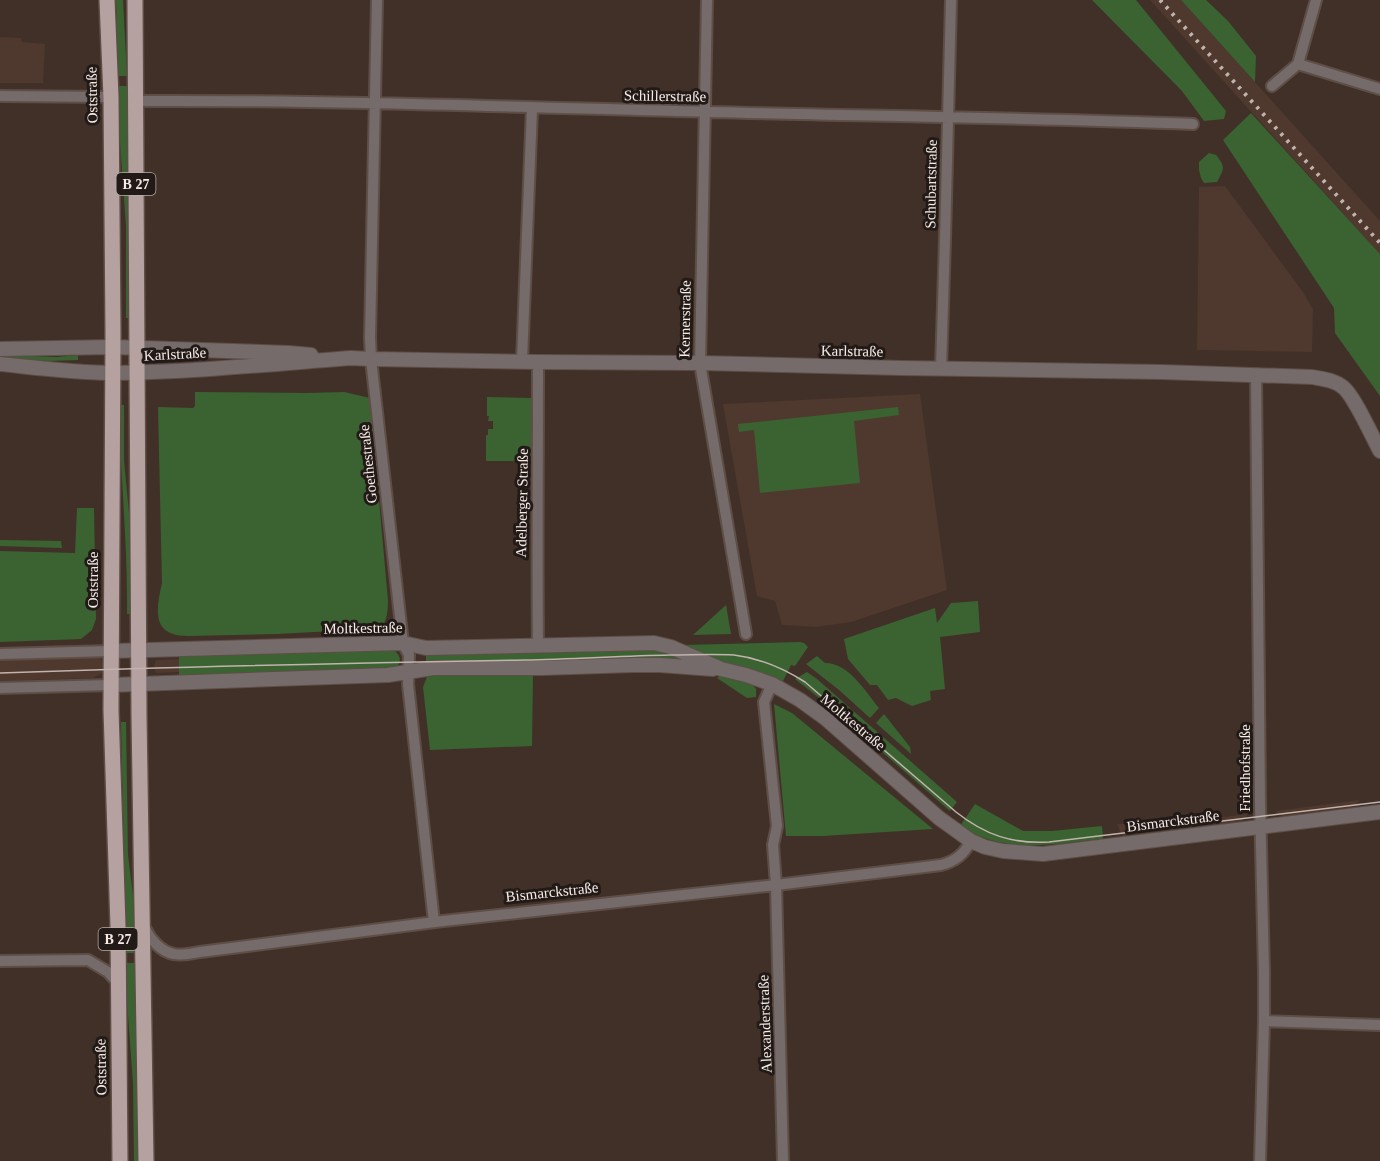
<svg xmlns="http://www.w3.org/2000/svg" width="1380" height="1161" font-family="'Times New Roman',serif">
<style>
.built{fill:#4f382e}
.green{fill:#3a6331}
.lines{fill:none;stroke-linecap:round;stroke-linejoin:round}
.minor-casing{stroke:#5e4e46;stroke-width:14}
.tertiary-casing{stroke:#5e4e46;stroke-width:16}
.primary-casing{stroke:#5e4e46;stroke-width:18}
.minor{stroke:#756b6b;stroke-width:10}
.tertiary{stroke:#756b6b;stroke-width:14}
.primary{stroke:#b6a1a1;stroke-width:15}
.tram{stroke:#c1b3ad;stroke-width:1.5}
.rail{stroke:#c1b3ad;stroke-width:4;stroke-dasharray:3 6;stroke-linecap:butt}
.labels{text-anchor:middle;stroke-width:6;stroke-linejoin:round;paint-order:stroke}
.shield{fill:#221a17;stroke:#b7aca8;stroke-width:1.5}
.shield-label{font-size:14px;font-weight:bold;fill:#f7ebe6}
.street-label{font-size:15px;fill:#f7ebe6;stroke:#221a17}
</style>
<rect width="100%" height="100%" fill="#413028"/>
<!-- built -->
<path class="built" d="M 1150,0 L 1181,0 L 1380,221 L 1380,254 Z
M 0,37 L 21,38 L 22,42 L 45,44 L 43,83 L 0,83 Z
M 1225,186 L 1303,292 L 1313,309 L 1312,352 L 1197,350 L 1199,187 Z
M 920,394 L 947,590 L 851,622 L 816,627 L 782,625 L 775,601 L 757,596 L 723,404 Z
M 98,656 L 103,663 L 104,672 L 93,678 L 0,681 L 0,658 Z
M 179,659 L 179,672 L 157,673 L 155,671 L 154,666 L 156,660 Z
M 1359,800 L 1356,808 L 1283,817 L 1276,811 Z
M 1248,814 L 1241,822 L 1122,836 L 1117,824 L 1184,822 Z"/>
<!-- green -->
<path class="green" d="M 116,0 L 123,0 L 127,76 L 118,76 Z
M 1092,0 L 1136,0 L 1226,111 L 1224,119 L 1204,121 L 1182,91 Z
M 1181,0 L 1206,0 L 1228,21 L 1256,56 L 1255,82 Z
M 118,86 L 128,86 L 130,318 L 126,318 L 126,227 L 119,127 Z
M 1251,113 L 1380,254 L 1380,396 L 1335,333 L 1334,308 L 1223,140 Z
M 1209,153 L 1216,155 C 1226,167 1224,169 1217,182 L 1204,183 L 1201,178 L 1199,170 L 1199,162 Z
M 2,355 L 56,357 L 78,355 L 78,360 L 48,361 L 2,358 L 1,356 Z
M 195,392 L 307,393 L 344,392 L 370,398 L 388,601 C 388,610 387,618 383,626 L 372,629 L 277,634 L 188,636 C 151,636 156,610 162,583 L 158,407 L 193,408 L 195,406 Z
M 487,397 L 531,398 L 534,401 L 533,461 L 486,461 L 486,435 L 488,435 L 488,429 L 493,429 L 493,421 L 488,421 L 489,416 L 487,416 Z
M 119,405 L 124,405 L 124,461 L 130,523 L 132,614 L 127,614 C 128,544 120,475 119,405 Z
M 898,407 L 899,415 L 854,421 L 860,483 L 760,493 L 754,430 L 739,432 L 738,424 Z
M 77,508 L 94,508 L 96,619 L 92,630 L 81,639 L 0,642 L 0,551 L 75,553 Z
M 0,540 L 61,541 L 62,548 L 0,546 Z
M 978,601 L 980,632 L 940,637 L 945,689 L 930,691 L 931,700 L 912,706 L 896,698 L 888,700 L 877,685 L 870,685 L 848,659 L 844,639 L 935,608 L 937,623 L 951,603 Z
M 726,605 L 731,634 L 693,635 Z
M 800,642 L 804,643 L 808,647 L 795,666 L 791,665 L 783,681 L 785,683 L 757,671 L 707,658 L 683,645 Z
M 654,646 L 686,660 L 426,664 L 426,651 Z
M 394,650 C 402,657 402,664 393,670 L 179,677 L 179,655 Z
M 817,656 L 825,663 C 849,663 865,691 879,708 L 870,718 L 839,690 L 806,664 Z
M 807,672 L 817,679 L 957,802 L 950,811 L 827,704 L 795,679 Z
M 533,673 L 532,746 L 430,750 L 423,687 L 427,677 L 439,675 Z
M 721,675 L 752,684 L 756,689 L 756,697 L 747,698 L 717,678 Z
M 774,704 L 792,713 L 933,829 L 823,836 L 786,836 Z
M 884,714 L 910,747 L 911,754 L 876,723 Z
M 121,722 L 126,722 L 128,855 L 134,904 L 136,953 L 126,953 Z
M 975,804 L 1023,831 L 1052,831 L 1102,826 L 1103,837 L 1102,839 C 1051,844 1005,855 960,826 Z
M 125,963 L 136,963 L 138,1161 L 134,1161 L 133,1083 L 127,1002 Z"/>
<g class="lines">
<defs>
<path id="minor" d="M 377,0 L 370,338 L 371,359 L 403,643 L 409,655 L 408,684 L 434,922
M 707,0 L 700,363 L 746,634
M 1298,64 L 1380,89
M 1272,86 L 1298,64 L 1316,0
M 0,96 L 111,97
M 136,101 C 327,100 519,107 710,112 C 871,116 1032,118 1193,124
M 522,361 L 532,108
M 941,369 L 945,239 L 951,0
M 1256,374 L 1260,805 L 1264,971 L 1264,1021 L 1260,1161
M 538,646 C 537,551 538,456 538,362
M 0,654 L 111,651
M 772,684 L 764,702 L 777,826 L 773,845 L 776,885 L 783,1161
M 0,688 L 111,685
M 145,928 C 150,939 161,952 174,954 C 182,956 192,953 200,952 L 443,921 L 776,885 L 941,865 C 956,861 964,854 971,841
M 0,961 L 88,960 L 108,972 L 118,983
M 1264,1021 L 1380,1025"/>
<path id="tertiary" d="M 0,349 L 113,347 L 289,353 L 311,355
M 0,364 C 38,368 76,373 114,373 C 193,372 272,364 351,358 L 371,359 L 538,362 L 700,363 L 901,368 L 1162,372 L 1312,377 C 1323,379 1335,380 1344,388 C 1355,398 1372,436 1380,451
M 111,651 L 403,643 L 426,648 L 654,643 L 671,647 L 721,669 L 746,675 L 772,684 L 800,700 L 825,718 L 939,818 L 971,841 L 985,847 L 1003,851 L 1043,854 L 1380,812
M 111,685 L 388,675 L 433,668 L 542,668 L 633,665 L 660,665 L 713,669"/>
<path id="primary" d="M 107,0 L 111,97 L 113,333 L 111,710 L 118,926 L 120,1161
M 135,0 L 139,716 L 146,1161"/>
</defs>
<!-- minor casing -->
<use href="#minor" class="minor-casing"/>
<!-- tertiary casing -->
<use href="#tertiary" class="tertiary-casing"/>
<!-- primary casing -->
<use href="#primary" class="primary-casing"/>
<!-- minor -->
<use href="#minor" class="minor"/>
<!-- tertiary -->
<use href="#tertiary" class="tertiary"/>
<!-- primary -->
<use href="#primary" class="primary"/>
<!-- tram -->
<path class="tram" d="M 0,673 C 175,667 350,663 525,660 C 574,659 622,656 670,655 C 691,655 713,654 734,655 C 759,658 783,668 805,682 L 956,812 C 985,835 1012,844 1049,842 L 1380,802"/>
<!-- rail -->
<path class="rail" d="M 1160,0 L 1380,243"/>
</g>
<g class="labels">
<!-- shield labels -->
<g class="shield">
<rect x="116.5" y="173" width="39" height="22" rx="4.5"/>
<rect x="98.5" y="928" width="39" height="22" rx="4.5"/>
</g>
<g class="shield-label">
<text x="136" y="189">B 27</text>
<text x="118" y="944">B 27</text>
</g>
<!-- street labels -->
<g class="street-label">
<text transform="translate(92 95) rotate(-91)" y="5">Oststraße</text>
<text transform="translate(665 96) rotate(1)" y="5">Schillerstraße</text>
<text transform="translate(931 184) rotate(-89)" y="5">Schubartstraße</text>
<text transform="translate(685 319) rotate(-89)" y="5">Kernerstraße</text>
<text transform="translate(852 351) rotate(1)" y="5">Karlstraße</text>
<text transform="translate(175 354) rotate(-3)" y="5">Karlstraße</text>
<text transform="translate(368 464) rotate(-96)" y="5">Goethestraße</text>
<text transform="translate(522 503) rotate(-89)" y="5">Adelberger Straße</text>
<text transform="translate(93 580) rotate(-90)" y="5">Oststraße</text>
<text transform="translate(363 628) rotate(-1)" y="5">Moltkestraße</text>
<text transform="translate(853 722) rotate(40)" y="5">Moltkestraße</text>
<text transform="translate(1245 768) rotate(-90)" y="5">Friedhofstraße</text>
<text transform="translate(1173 821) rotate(-7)" y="5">Bismarckstraße</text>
<text transform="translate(552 892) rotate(-6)" y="5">Bismarckstraße</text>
<text transform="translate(765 1024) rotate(-92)" y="5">Alexanderstraße</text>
<text transform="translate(101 1067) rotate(-91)" y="5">Oststraße</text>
</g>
</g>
</svg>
